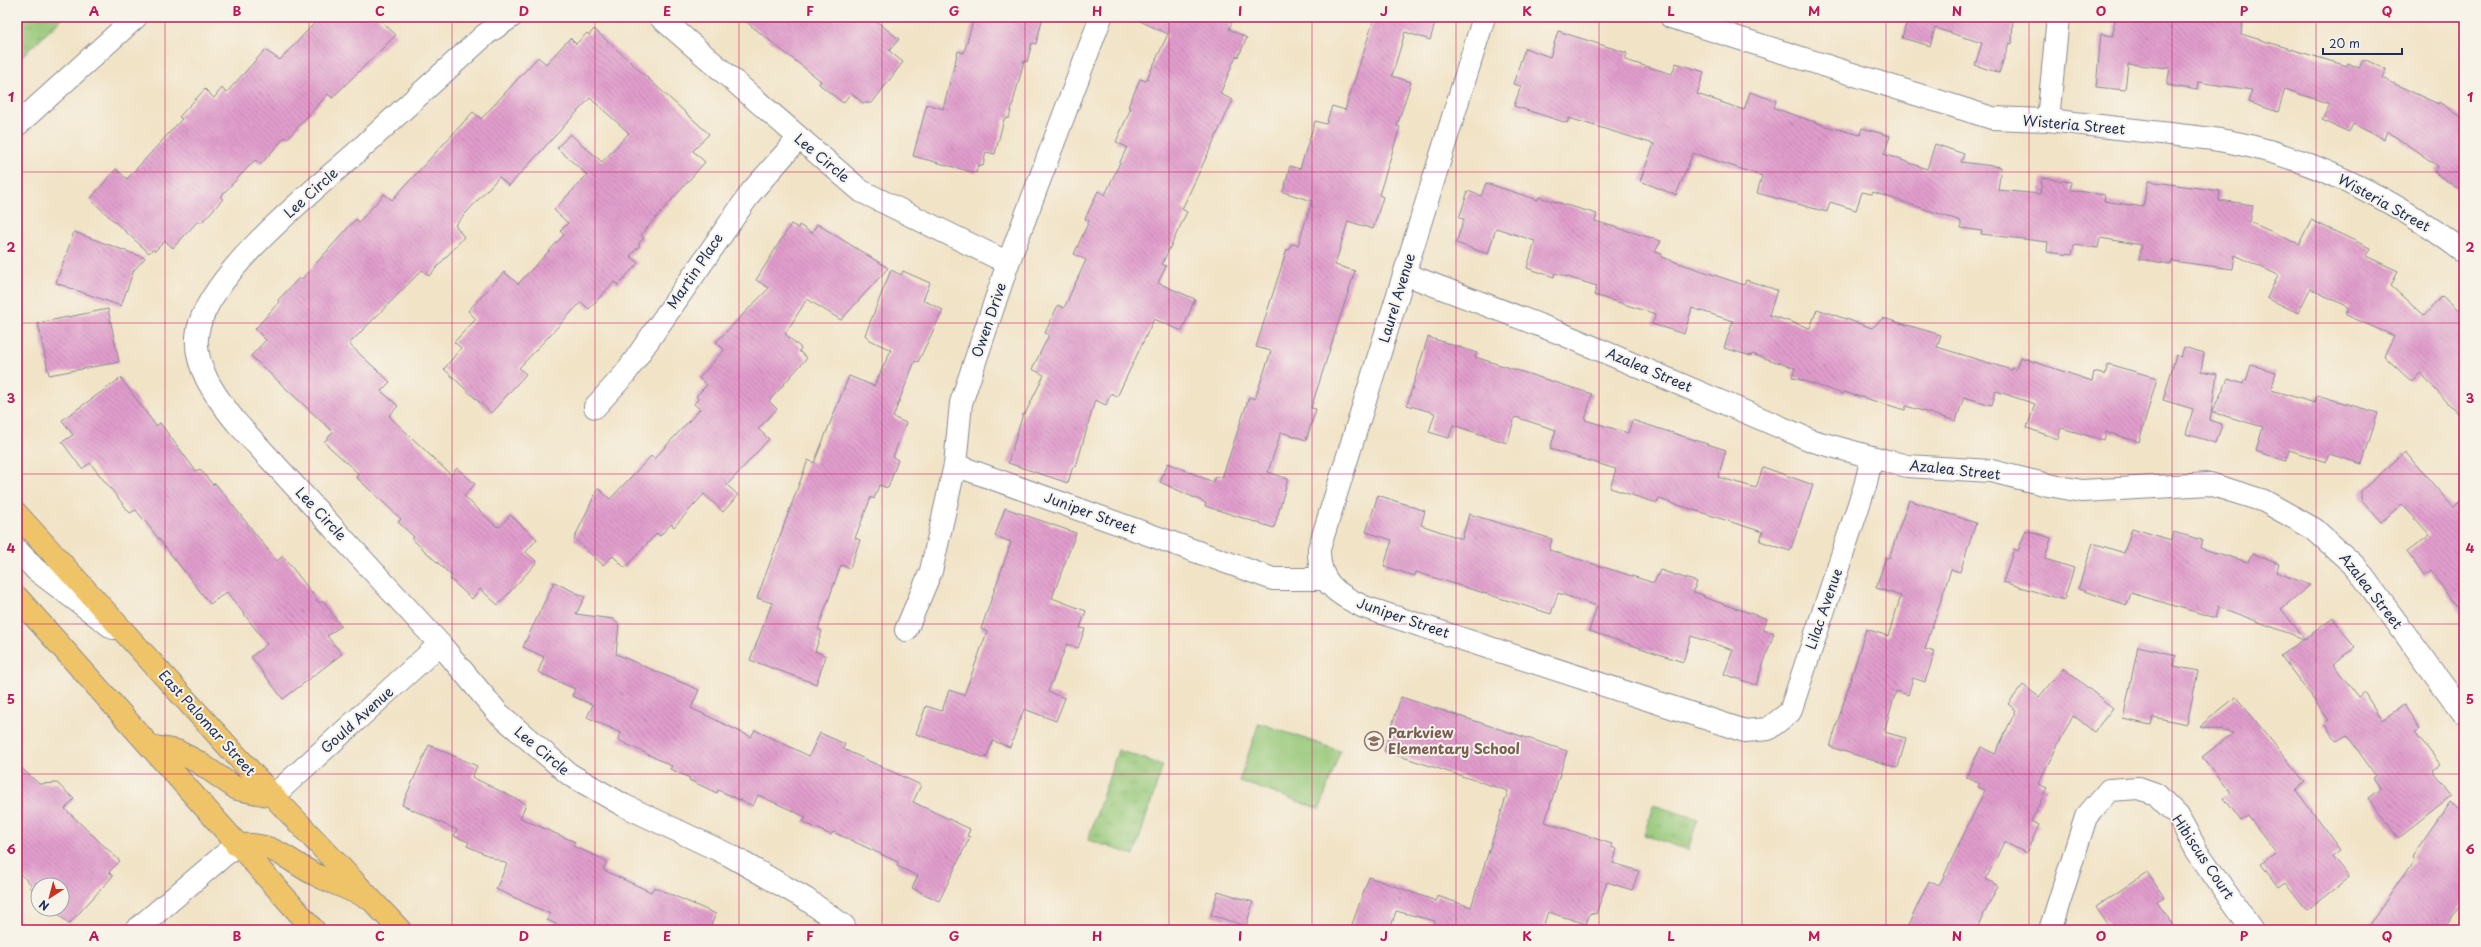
<svg xmlns="http://www.w3.org/2000/svg" width="2481" height="947" font-family="'Playpen Sans',sans-serif">
<style>
.grass{fill:url(#grass-tufts);stroke:#587c6b}
.pitch{fill:#96c878;stroke:#587c6b}
.building{fill:url(#building-back-hatch)}
.lines{fill:none;stroke-linecap:round;stroke-linejoin:round}
.minor-casing{stroke:#868992;stroke-width:24}
.major-casing{stroke:#868992;stroke-width:24}
.minor{stroke:#fff;stroke-width:22}
.major{stroke:#efc469;stroke-width:22}
.grid{fill:none;stroke:#c2185b;stroke-width:1;stroke-opacity:0.55}
.labels{text-anchor:middle;stroke-width:4;stroke-linejoin:round;paint-order:stroke}
.street-label{font-size:14px;fill:#1b2f5e;stroke:#f7f3e8}
.education-label{font-size:14px;font-weight:bold;fill:#785e54;stroke:#f7f3e8;text-anchor:start}
.neatline{fill:none;stroke:#c2185b;stroke-width:1.5}
.grid-label{font-size:13px;text-anchor:middle;font-weight:bold;fill:#c2185b}
</style>
<defs>
<pattern id="grass-tufts" width="24" height="20" patternUnits="userSpaceOnUse"><rect width="24" height="20" fill="#96c878"/><path d="M3 7l-1-3M5 7V3M7 7l1-3M15 17l-1-3M17 17v-4M19 17l1-3" fill="none" stroke="#7aa366"/></pattern>
<pattern id="building-back-hatch" width="6" height="6" patternUnits="userSpaceOnUse"><rect width="6" height="6" fill="#e19dcc"/><path d="M-1 5l2 2M0 0l6 6M5-1l2 2" fill="none" stroke="#b680a9"/></pattern>
</defs>
<rect width="100%" height="100%" fill="#f7f3e8"/>
<filter id="ink" filterUnits="userSpaceOnUse"><feTurbulence type="fractalNoise" baseFrequency=".025" numOctaves="2"/><feDisplacementMap in="SourceGraphic" scale="8" xChannelSelector="R" yChannelSelector="G"/><feConvolveMatrix kernelMatrix="1 2 1 2 8 2 1 2 1" color-interpolation-filters="sRGB"/></filter>
<filter id="wash" filterUnits="userSpaceOnUse"><feTurbulence type="fractalNoise" baseFrequency=".012" numOctaves="4" result="noise"/><feDisplacementMap in="SourceGraphic" scale="16" xChannelSelector="R" yChannelSelector="G"/><feGaussianBlur stdDeviation="0.9" result="paint"/><feColorMatrix in="noise" values="0 0 0 0 0 0 0 0 0 0 0 0 0 0 0 0 0 1.4 0 .05"/><feComposite in="paint" operator="in"/></filter>
<g filter="url(#wash)">
<rect width="100%" height="100%" fill="#f1e3c6"/>
<!-- grass -->
<path class="grass" d="M 17,17 L 64,17 L 17,61 Z
M 1118,750 L 1163,765 L 1134,855 L 1088,840 Z
M 1653,805 L 1698,819 L 1688,850 L 1644,835 Z"/>
<!-- pitch -->
<path class="pitch" d="M 1259,723 L 1340,751 L 1320,809 L 1239,781 Z"/>
<g id="blocks">
<!-- building -->
<path class="building" d="M 320,17 L 377,17 L 396,35 L 332,98 L 328,94 L 287,139 L 285,137 L 261,164 L 255,160 L 220,197 L 223,199 L 202,222 L 197,222 L 173,248 L 165,241 L 155,251 L 153,249 L 149,253 L 90,199 L 116,169 L 127,179 L 182,119 L 179,117 L 205,89 L 214,98 L 222,88 L 226,93 L 265,50 L 280,60 Z
M 740,17 L 871,17 L 899,39 L 889,51 L 903,62 L 872,103 L 863,103 L 851,93 L 843,103 L 819,84 L 821,81 Z
M 974,17 L 1043,17 L 1036,44 L 1032,43 L 1027,62 L 1024,61 L 1009,118 L 1004,119 L 995,154 L 986,152 L 983,166 L 978,165 L 976,173 L 913,156 L 927,104 L 943,109 L 958,51 L 964,53 Z
M 1131,17 L 1234,17 L 1229,29 L 1247,38 L 1238,57 L 1236,56 L 1220,94 L 1233,100 L 1182,209 L 1187,212 L 1162,264 L 1166,266 L 1158,283 L 1195,299 L 1182,331 L 1154,319 L 1117,397 L 1111,393 L 1106,405 L 1095,400 L 1076,467 L 1073,466 L 1068,483 L 1008,463 L 1023,414 L 1025,414 L 1044,375 L 1032,369 L 1049,335 L 1045,333 L 1058,305 L 1064,308 L 1086,260 L 1074,254 L 1089,221 L 1085,219 L 1098,191 L 1105,195 L 1127,147 L 1116,142 L 1131,108 L 1128,107 L 1140,79 L 1146,81 L 1168,34 Z
M 1372,17 L 1437,17 L 1430,40 L 1405,32 L 1392,76 L 1411,82 L 1397,126 L 1400,127 L 1379,195 L 1383,197 L 1373,229 L 1348,221 L 1335,265 L 1355,271 L 1311,408 L 1316,409 L 1306,440 L 1281,432 L 1268,472 L 1288,479 L 1274,528 L 1205,506 L 1206,503 L 1160,482 L 1168,463 L 1213,482 L 1215,476 L 1222,478 L 1249,397 L 1255,399 L 1271,351 L 1256,347 L 1287,249 L 1289,250 L 1291,244 L 1298,245 L 1312,201 L 1283,192 L 1290,166 L 1300,169 L 1315,121 L 1326,124 L 1332,106 L 1345,110 L 1373,22 Z
M 1908,17 L 2013,17 L 2012,44 L 2009,43 L 1999,73 L 1975,65 L 1982,43 L 1935,28 L 1930,46 L 1902,38 Z
M 2115,17 L 2243,17 L 2241,34 L 2347,66 L 2348,63 L 2359,68 L 2363,59 L 2386,69 L 2382,78 L 2438,104 L 2439,102 L 2464,119 L 2464,193 L 2434,172 L 2438,166 L 2387,131 L 2384,139 L 2353,124 L 2349,132 L 2322,120 L 2330,104 L 2285,89 L 2278,112 L 2248,102 L 2252,90 L 2198,82 L 2197,90 L 2167,85 L 2170,68 L 2128,64 L 2125,90 L 2096,87 L 2101,34 L 2113,36 Z
M 594,29 L 709,134 L 693,151 L 705,162 L 641,235 L 644,238 L 638,244 L 640,245 L 630,256 L 638,263 L 618,285 L 614,282 L 589,309 L 581,302 L 519,368 L 526,374 L 491,413 L 444,369 L 461,348 L 454,342 L 476,319 L 468,311 L 504,272 L 518,284 L 564,235 L 560,231 L 568,223 L 554,210 L 587,175 L 557,148 L 570,134 L 602,162 L 629,133 L 590,98 L 509,186 L 499,177 L 455,225 L 464,237 L 429,276 L 422,270 L 349,344 L 390,382 L 381,391 L 398,406 L 389,416 L 451,475 L 457,468 L 475,484 L 464,496 L 496,526 L 500,527 L 510,515 L 537,539 L 526,552 L 537,562 L 498,605 L 480,589 L 472,599 L 450,579 L 452,576 L 412,539 L 414,537 L 398,522 L 401,519 L 356,477 L 359,474 L 324,442 L 333,432 L 251,356 L 266,340 L 255,329 L 279,302 L 278,300 L 299,278 L 301,280 L 356,219 L 359,222 L 384,194 L 392,200 L 473,112 L 481,119 L 538,57 L 546,64 L 570,38 L 576,44 L 587,33 L 589,35 Z
M 1558,31 L 1627,53 L 1625,60 L 1672,74 L 1676,63 L 1704,72 L 1697,94 L 1744,110 L 1750,92 L 1776,101 L 1774,108 L 1826,126 L 1860,135 L 1862,128 L 1890,136 L 1884,154 L 1927,169 L 1935,144 L 1964,154 L 1961,162 L 2001,167 L 1998,190 L 2040,194 L 2042,178 L 2071,182 L 2070,190 L 2105,195 L 2104,201 L 2143,207 L 2148,181 L 2220,191 L 2219,200 L 2253,205 L 2250,222 L 2299,244 L 2311,220 L 2370,248 L 2366,256 L 2398,271 L 2391,286 L 2424,316 L 2442,296 L 2464,316 L 2464,420 L 2420,373 L 2412,382 L 2384,356 L 2394,336 L 2346,315 L 2349,307 L 2310,289 L 2298,313 L 2267,298 L 2278,275 L 2235,255 L 2233,269 L 2172,261 L 2171,264 L 2139,259 L 2142,245 L 2100,238 L 2098,248 L 2074,245 L 2072,255 L 2047,252 L 2048,242 L 1981,234 L 1982,231 L 1961,228 L 1961,221 L 1873,192 L 1872,194 L 1862,192 L 1856,210 L 1830,202 L 1827,212 L 1757,193 L 1762,176 L 1693,153 L 1676,195 L 1640,181 L 1654,144 L 1569,118 L 1567,123 L 1514,106 L 1521,86 L 1513,84 L 1525,48 L 1550,57 Z
M 1486,183 L 1538,200 L 1539,197 L 1597,214 L 1595,221 L 1661,241 L 1655,252 L 1662,254 L 1661,257 L 1744,285 L 1746,280 L 1777,290 L 1769,315 L 1810,328 L 1817,309 L 1872,328 L 1883,318 L 1941,335 L 1937,347 L 2012,370 L 2013,368 L 2016,369 L 2020,357 L 2092,381 L 2094,372 L 2105,375 L 2108,364 L 2157,378 L 2139,442 L 2106,432 L 2104,440 L 2061,428 L 2058,439 L 2027,428 L 2035,404 L 1996,391 L 1992,405 L 1964,397 L 1956,421 L 1906,406 L 1905,410 L 1844,392 L 1843,394 L 1792,377 L 1795,368 L 1752,354 L 1751,356 L 1724,348 L 1733,321 L 1692,308 L 1684,334 L 1652,324 L 1656,314 L 1594,295 L 1597,286 L 1555,273 L 1554,277 L 1527,268 L 1535,241 L 1496,228 L 1488,254 L 1456,243 L 1464,219 L 1459,218 L 1468,191 L 1481,196 Z
M 791,224 L 798,228 L 799,225 L 812,233 L 817,224 L 888,268 L 841,320 L 807,299 L 785,334 L 801,348 L 799,351 L 807,358 L 769,401 L 777,409 L 758,429 L 769,439 L 727,485 L 738,495 L 723,512 L 704,494 L 674,527 L 671,524 L 660,536 L 657,533 L 625,568 L 613,556 L 603,565 L 574,539 L 598,488 L 610,499 L 651,456 L 654,459 L 700,409 L 694,404 L 698,399 L 696,396 L 707,385 L 699,378 L 724,350 L 716,342 L 769,288 L 756,280 Z
M 74,232 L 145,258 L 134,270 L 121,306 L 56,283 Z
M 891,270 L 901,275 L 903,271 L 930,283 L 923,300 L 943,310 L 918,362 L 915,361 L 893,417 L 906,423 L 893,457 L 898,460 L 888,488 L 879,485 L 874,499 L 871,497 L 855,538 L 860,540 L 850,568 L 841,565 L 818,629 L 822,631 L 815,651 L 826,656 L 816,684 L 750,660 L 772,603 L 757,598 L 808,460 L 814,463 L 849,376 L 874,386 L 891,350 L 870,340 L 865,335 Z
M 108,309 L 119,362 L 49,375 L 38,323 Z
M 1428,337 L 1477,353 L 1475,357 L 1592,394 L 1585,420 L 1628,433 L 1632,420 L 1726,450 L 1718,477 L 1756,488 L 1763,467 L 1813,485 L 1790,551 L 1760,541 L 1763,532 L 1659,499 L 1657,503 L 1610,488 L 1616,469 L 1550,449 L 1556,430 L 1515,417 L 1507,443 L 1453,425 L 1449,438 L 1429,432 L 1435,413 L 1407,405 Z
M 2184,347 L 2204,353 L 2201,371 L 2217,374 L 2210,420 L 2222,424 L 2216,443 L 2186,434 L 2193,409 L 2163,400 L 2176,355 L 2181,357 Z
M 2251,365 L 2276,372 L 2271,390 L 2315,403 L 2317,395 L 2378,413 L 2362,464 L 2329,454 L 2326,462 L 2289,450 L 2286,461 L 2256,451 L 2263,427 L 2212,412 L 2228,379 L 2243,384 L 2244,380 L 2246,381 Z
M 121,378 L 156,426 L 160,423 L 196,471 L 200,469 L 213,485 L 215,483 L 277,561 L 283,556 L 320,603 L 323,601 L 341,626 L 327,636 L 342,654 L 283,699 L 251,657 L 267,644 L 227,592 L 210,604 L 136,510 L 130,513 L 90,463 L 82,469 L 62,442 L 73,435 L 62,420 Z
M 2405,452 L 2453,507 L 2464,498 L 2464,618 L 2431,571 L 2424,576 L 2407,552 L 2430,535 L 2402,504 L 2381,522 L 2361,499 L 2361,491 Z
M 1378,495 L 1425,511 L 1421,525 L 1462,539 L 1469,514 L 1552,539 L 1549,550 L 1654,583 L 1660,570 L 1697,582 L 1693,592 L 1704,595 L 1703,597 L 1767,619 L 1763,630 L 1774,633 L 1756,685 L 1724,674 L 1733,650 L 1691,636 L 1683,662 L 1589,631 L 1597,606 L 1558,593 L 1551,614 L 1416,572 L 1415,576 L 1384,566 L 1392,540 L 1366,532 Z
M 1909,500 L 1976,523 L 1960,572 L 1951,569 L 1925,649 L 1935,652 L 1925,682 L 1913,678 L 1908,695 L 1896,691 L 1884,732 L 1906,738 L 1898,768 L 1830,747 L 1866,629 L 1888,636 L 1901,596 L 1876,588 L 1886,557 L 1889,558 Z
M 1005,508 L 1076,533 L 1052,598 L 1086,611 L 1080,628 L 1085,629 L 1078,648 L 1067,644 L 1048,692 L 1065,698 L 1056,721 L 1024,709 L 1010,747 L 993,741 L 986,758 L 916,734 L 926,706 L 942,711 L 949,690 L 964,695 L 987,632 L 981,629 L 1011,542 L 995,536 Z
M 2132,528 L 2171,540 L 2173,532 L 2202,540 L 2200,548 L 2248,562 L 2252,553 L 2279,564 L 2276,572 L 2310,585 L 2281,609 L 2305,639 L 2333,618 L 2355,648 L 2333,664 L 2358,697 L 2364,692 L 2382,720 L 2404,705 L 2420,729 L 2415,732 L 2440,764 L 2433,770 L 2452,795 L 2398,838 L 2369,798 L 2381,789 L 2373,778 L 2376,776 L 2347,735 L 2337,741 L 2324,723 L 2329,720 L 2281,656 L 2304,639 L 2219,607 L 2216,618 L 2131,593 L 2127,605 L 2078,589 L 2093,543 L 2124,553 Z
M 2026,530 L 2051,538 L 2045,559 L 2074,568 L 2064,600 L 2003,582 L 2014,549 L 2018,551 Z
M 554,582 L 585,597 L 576,614 L 613,619 L 619,625 L 616,654 L 699,690 L 691,708 L 751,737 L 755,730 L 809,756 L 820,733 L 845,744 L 843,749 L 921,785 L 913,802 L 970,829 L 967,836 L 970,837 L 939,901 L 912,888 L 918,876 L 897,866 L 898,862 L 833,832 L 831,835 L 803,822 L 806,817 L 758,795 L 753,806 L 718,790 L 717,793 L 689,780 L 690,778 L 670,769 L 672,766 L 618,740 L 621,733 L 587,717 L 593,705 L 572,696 L 575,689 L 538,672 L 544,657 L 523,647 Z
M 2138,646 L 2176,655 L 2174,666 L 2198,671 L 2187,724 L 2153,717 L 2151,725 L 2123,719 Z
M 2063,668 L 2113,708 L 2094,732 L 2073,715 L 2038,784 L 2047,788 L 2031,821 L 2039,825 L 2026,853 L 2004,842 L 1986,879 L 1998,886 L 1976,930 L 1906,930 L 1929,881 L 1939,886 L 1985,790 L 1978,787 L 1980,784 L 1966,777 L 1981,747 L 1995,754 L 2016,710 L 2008,704 L 2023,685 L 2039,697 Z
M 1401,697 L 1567,751 L 1545,822 L 1612,844 L 1611,847 L 1617,849 L 1613,863 L 1639,871 L 1632,890 L 1607,882 L 1596,914 L 1590,913 L 1586,924 L 1548,912 L 1542,930 L 1432,930 L 1435,921 L 1396,911 L 1390,930 L 1350,930 L 1369,877 L 1436,901 L 1437,896 L 1471,907 L 1508,791 L 1384,751 Z
M 2236,697 L 2305,782 L 2296,790 L 2340,850 L 2332,856 L 2349,877 L 2307,910 L 2285,882 L 2278,887 L 2261,864 L 2276,852 L 2248,816 L 2241,821 L 2224,798 L 2231,793 L 2202,757 L 2233,733 L 2200,726 Z
M 429,745 L 477,766 L 472,777 L 526,804 L 520,818 L 575,842 L 573,846 L 607,861 L 603,870 L 651,892 L 654,887 L 716,914 L 709,930 L 569,930 L 547,920 L 550,914 L 496,889 L 507,864 L 467,846 L 469,842 L 454,836 L 457,830 L 402,805 Z
M 17,764 L 39,784 L 57,783 L 74,799 L 65,809 L 120,861 L 109,872 L 113,876 L 69,924 L 53,909 L 62,909 L 62,885 L 38,885 L 38,894 L 30,887 L 32,885 L 17,871 Z
M 2450,802 L 2464,814 L 2464,901 L 2444,930 L 2366,930 L 2414,860 L 2412,856 Z
M 2147,872 L 2164,897 L 2157,901 L 2176,930 L 2111,930 L 2096,907 Z
M 1218,891 L 1253,902 L 1246,926 L 1211,915 Z"/>
</g>
</g>
<g filter="url(#ink)">
<use href="#blocks" fill-opacity="0" stroke="#868992" stroke-width="1"/>
<g class="lines">
<defs>
<path id="minor" d="M 511,17 L 486,34 C 443,73 400,112 357,152 C 313,191 210,273 198,330 C 191,364 216,397 236,422 L 440,644 L 498,713 L 569,774 L 623,805 L 729,855 L 806,899 L 844,926
M 660,17 L 861,191 L 1008,263
M 1484,17 L 1319,549 C 1318,582 1336,594 1364,607 L 1745,731 L 1768,729 L 1790,712 L 1865,486 L 1872,457
M 1671,17 L 1992,118 L 2048,120 L 2213,139 C 2300,151 2395,199 2464,252
M 2048,120 L 2058,17
M 17,125 L 136,17
M 1405,274 L 1560,333 L 1813,441 L 1872,457 L 1907,466 L 1991,471 L 2048,485 L 2082,491 L 2210,484 L 2264,501 L 2314,529 L 2356,567 L 2464,714
M 595,407 L 625,374 L 752,191 L 799,138
M 955,465 L 1273,579 L 1325,579
M 17,550 L 36,570 L 113,628
M 906,630 L 931,571 L 955,465 L 961,403 L 1008,263 L 1101,17
M 273,796 L 440,644
M 136,930 L 236,845
M 2050,930 L 2086,817 L 2109,790 L 2139,788 L 2156,794 L 2178,816 L 2197,851 L 2252,930"/>
<path id="major" d="M 17,514 L 273,796 L 400,930
M 17,597 L 314,930
M 150,746 L 177,751 L 198,762 L 237,789 L 273,796
M 236,845 C 277,842 285,860 318,876 C 333,883 349,889 364,896"/>
</defs>
<!-- minor casing -->
<use href="#minor" class="minor-casing"/>
<!-- major casing -->
<use href="#major" class="major-casing"/>
<!-- minor -->
<use href="#minor" class="minor"/>
<!-- major -->
<use href="#major" class="major"/>
</g>
</g>
<!-- grid -->
<path class="grid" d="M 165,17 L 165,930M 309,17 L 309,930M 452,17 L 452,930M 595,17 L 595,930M 739,17 L 739,930M 882,17 L 882,930M 1025,17 L 1025,930M 1169,17 L 1169,930M 1312,17 L 1312,930M 1456,17 L 1456,930M 1599,17 L 1599,930M 1742,17 L 1742,930M 1886,17 L 1886,930M 2029,17 L 2029,930M 2172,17 L 2172,930M 2316,17 L 2316,930M 17,172 L 2464,172M 17,323 L 2464,323M 17,474 L 2464,474M 17,624 L 2464,624M 17,774 L 2464,774"/>
<!-- icons -->
<defs>
<symbol id="school-ring" viewBox="-11 -11 22 22"><circle r="9.5" fill="#f7f3e8" stroke="#8d6e63" stroke-width="1.5"/><path d="M0-5L7-2L0 1L-7-2ZM-4 1L0 2.5L4 1V4Q0 6-4 4Z" fill="#8d6e63"/></symbol>
</defs>
<g fill-rule="evenodd">
<use href="#school-ring" x="1363" y="730" width="22" height="22"/>
</g>
<g class="labels">
<!-- street labels -->
<g class="street-label">
<text transform="translate(2074 125) rotate(5)" y="5">Wisteria Street</text>
<text transform="translate(822 158) rotate(40)" y="5">Lee Circle</text>
<text transform="translate(311 193) rotate(-42)" y="5">Lee Circle</text>
<text transform="translate(2384 203) rotate(29)" y="5">Wisteria Street</text>
<text transform="translate(695 271) rotate(-56)" y="5">Martin Place</text>
<text transform="translate(1397 298) rotate(-73)" y="5">Laurel Avenue</text>
<text transform="translate(989 320) rotate(-71)" y="5">Owen Drive</text>
<text transform="translate(1649 370) rotate(23)" y="5">Azalea Street</text>
<text transform="translate(1955 470) rotate(6)" y="5">Azalea Street</text>
<text transform="translate(1090 513) rotate(20)" y="5">Juniper Street</text>
<text transform="translate(321 514) rotate(47)" y="5">Lee Circle</text>
<text transform="translate(2371 591) rotate(52)" y="5">Azalea Street</text>
<text transform="translate(1824 609) rotate(-71)" y="5">Lilac Avenue</text>
<text transform="translate(1403 618) rotate(19)" y="5">Juniper Street</text>
<text transform="translate(357 720) rotate(-42)" y="5">Gould Avenue</text>
<text transform="translate(207 723) rotate(48)" y="5">East Palomar Street</text>
<text transform="translate(542 751) rotate(40)" y="5">Lee Circle</text>
<text transform="translate(2203 857) rotate(56)" y="5">Hibiscus Court</text>
</g>
<!-- education labels -->
<g class="education-label">
<text x="1388" y="738">Parkview<tspan x="1388" dy="16">Elementary School</tspan></text>
</g>
</g>
<!-- margin -->
<rect width="2481" height="947" fill="none" stroke="#f7f3e8" stroke-width="44"/>
<!-- north arrow -->
<g transform="translate(50 897) rotate(216)"><circle r="19" fill="#f7f3e8" stroke="#9fa5b1"/>
<path d="M0-3L7 15L0 10L-7 15Z" fill="#c8321e"/>
<text y="-6" font-size="11" font-weight="bold" text-anchor="middle" fill="#1b2f5e">N</text>
</g>
<!-- scale -->
<path d="M2323 48v6h79v-6" fill="none" stroke="#1b2f5e" stroke-width="2"/>
<text x="2329" y="48" font-size="12" fill="#1b2f5e" stroke="#f7f3e8" stroke-width="3" paint-order="stroke">20 m</text>
<rect x="22" y="22" width="2437" height="903" class="neatline"/>
<g class="grid-label">
<text x="94" y="16">A</text>
<text x="237" y="16">B</text>
<text x="380" y="16">C</text>
<text x="524" y="16">D</text>
<text x="667" y="16">E</text>
<text x="810" y="16">F</text>
<text x="954" y="16">G</text>
<text x="1097" y="16">H</text>
<text x="1240" y="16">I</text>
<text x="1384" y="16">J</text>
<text x="1527" y="16">K</text>
<text x="1671" y="16">L</text>
<text x="1814" y="16">M</text>
<text x="1957" y="16">N</text>
<text x="2101" y="16">O</text>
<text x="2244" y="16">P</text>
<text x="2387" y="16">Q</text>
<text x="11" y="102">1</text>
<text x="2470" y="102">1</text>
<text x="11" y="252">2</text>
<text x="2470" y="252">2</text>
<text x="11" y="403">3</text>
<text x="2470" y="403">3</text>
<text x="11" y="553">4</text>
<text x="2470" y="553">4</text>
<text x="11" y="704">5</text>
<text x="2470" y="704">5</text>
<text x="11" y="854">6</text>
<text x="2470" y="854">6</text>
<text x="94" y="941">A</text>
<text x="237" y="941">B</text>
<text x="380" y="941">C</text>
<text x="524" y="941">D</text>
<text x="667" y="941">E</text>
<text x="810" y="941">F</text>
<text x="954" y="941">G</text>
<text x="1097" y="941">H</text>
<text x="1240" y="941">I</text>
<text x="1384" y="941">J</text>
<text x="1527" y="941">K</text>
<text x="1671" y="941">L</text>
<text x="1814" y="941">M</text>
<text x="1957" y="941">N</text>
<text x="2101" y="941">O</text>
<text x="2244" y="941">P</text>
<text x="2387" y="941">Q</text>
</g>
</svg>
